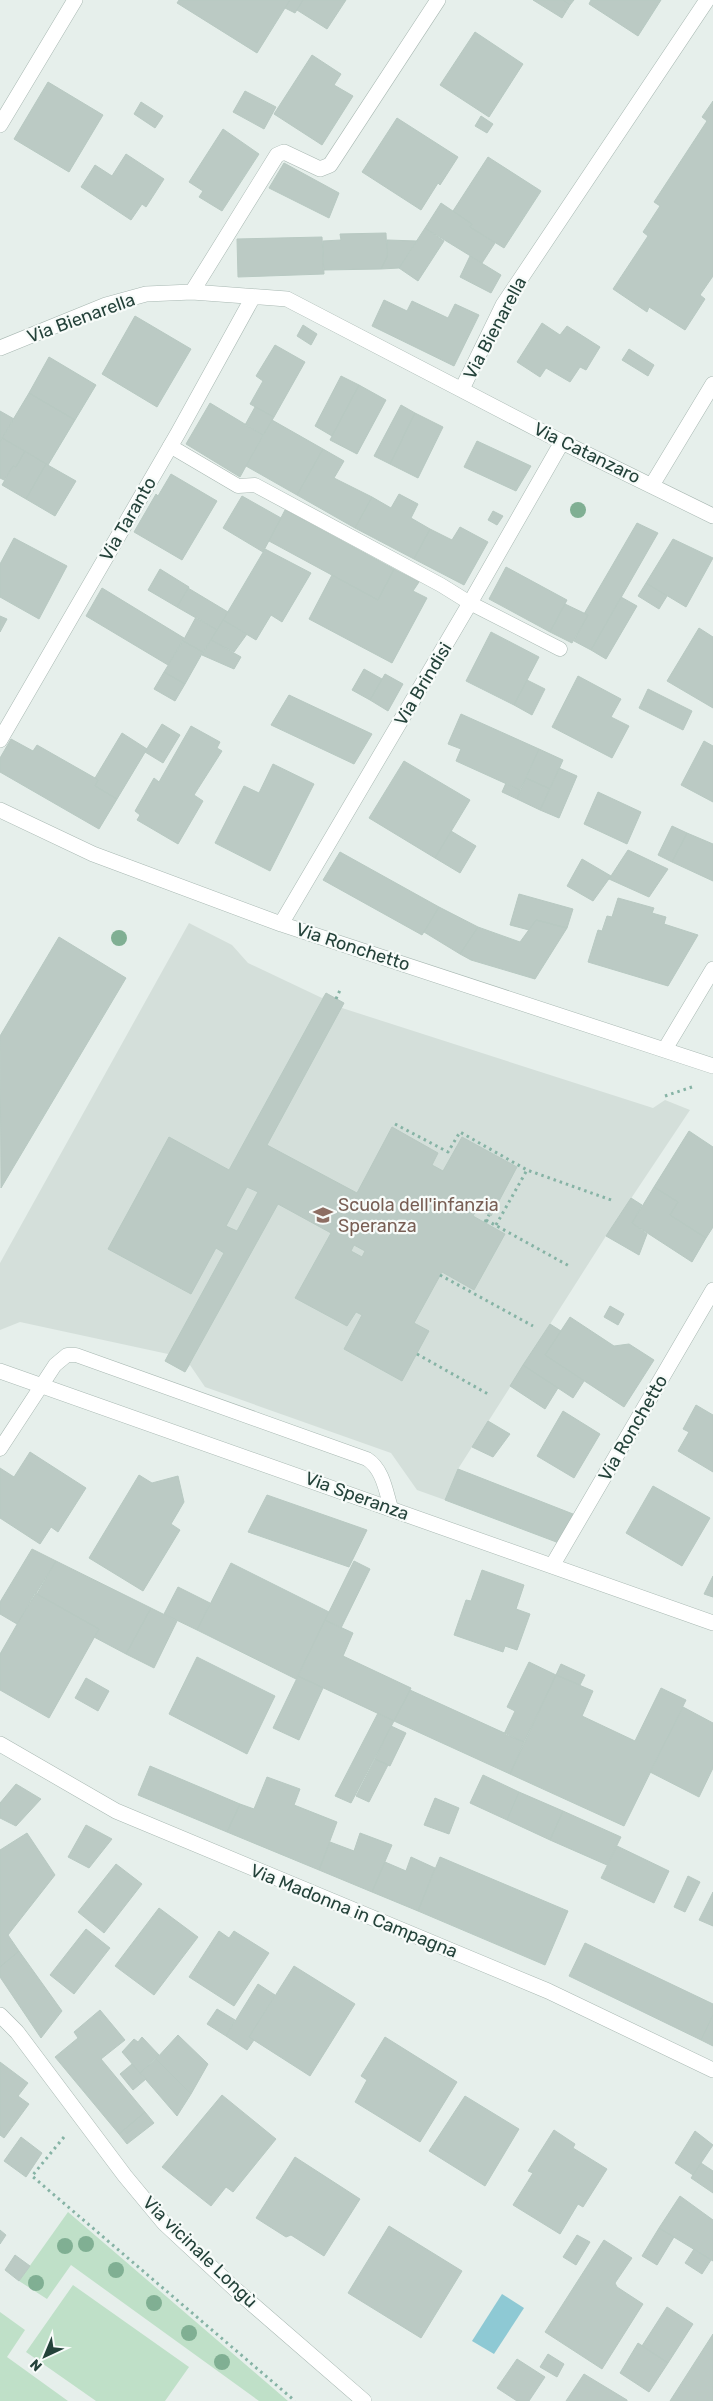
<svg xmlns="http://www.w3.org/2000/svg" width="713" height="2401" font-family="Rubik,sans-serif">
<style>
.built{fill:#d4dfda}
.green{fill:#bfe0c8}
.water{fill:#8ec9d4}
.building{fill:#bbcac4;stroke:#b8c9c2;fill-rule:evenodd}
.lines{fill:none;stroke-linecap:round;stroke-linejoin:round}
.service-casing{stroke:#a8b8b2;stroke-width:15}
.minor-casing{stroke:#a8b8b2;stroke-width:16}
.path{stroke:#86b3a5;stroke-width:3;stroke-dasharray:2.5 4;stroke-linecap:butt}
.service{stroke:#fff;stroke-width:14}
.minor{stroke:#fff;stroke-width:15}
.tree{fill:#80af93}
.labels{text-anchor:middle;stroke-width:4.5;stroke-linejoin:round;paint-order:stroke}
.street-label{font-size:18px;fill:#24423a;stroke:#f7fbf9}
.education-label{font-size:18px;fill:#785e54;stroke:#f7fbf9;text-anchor:start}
</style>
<rect width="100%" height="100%" fill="#e6efeb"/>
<!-- built -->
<path class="built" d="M 189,923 L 232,945 L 248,963 L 322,998 L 326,993 L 344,1003 L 342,1008 L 653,1108 L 665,1100 L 690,1110 L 606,1236 L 458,1469 L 445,1500 L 417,1490 L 391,1453 L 205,1387 L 190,1365 L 185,1372 L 165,1361 L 168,1354 L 20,1322 L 0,1330 L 0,1263 Z"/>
<!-- green -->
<path class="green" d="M 68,2212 L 288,2401 L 259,2401 L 71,2265 L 47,2299 L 19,2281 Z
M 73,2285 L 189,2367 L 165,2401 L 96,2401 L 26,2352 Z
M 0,2312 L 25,2330 L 7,2357 L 68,2401 L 0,2401 Z"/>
<!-- water -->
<path class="water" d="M 502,2294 L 524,2308 L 494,2354 L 472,2341 Z"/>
<!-- building -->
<path class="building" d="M 179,0 L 290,0 L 257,53 L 177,3 Z
M 290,0 L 303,0 L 295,13 L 285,8 Z
M 303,0 L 346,0 L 327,29 L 297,10 Z
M 533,0 L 563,0 L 570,5 L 562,18 Z
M 563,0 L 574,0 L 570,5 Z
M 591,0 L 661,0 L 638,36 L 589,4 Z
M 475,32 L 523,64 L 489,117 L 440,85 Z
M 312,55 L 341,74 L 334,85 L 353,96 L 322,145 L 274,114 Z
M 48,82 L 103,115 L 69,172 L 14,139 Z
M 245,91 L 276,107 L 264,129 L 233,112 Z
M 713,101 L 713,276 L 700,295 L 705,299 L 685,330 L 649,307 L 647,312 L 613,289 L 648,236 L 643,232 L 660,206 L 654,202 L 707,121 L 702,117 Z
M 141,102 L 163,116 L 155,128 L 134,114 Z
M 481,116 L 493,124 L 487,133 L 475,126 Z
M 397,118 L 458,157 L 440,185 L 438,183 L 421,210 L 362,172 Z
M 223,129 L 259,154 L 222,211 L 199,197 L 203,191 L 189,182 Z
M 126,154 L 164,179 L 146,207 L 142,204 L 131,220 L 81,187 L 95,165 L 112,176 Z
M 488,157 L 541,191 L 504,248 L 470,227 L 472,224 L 453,211 Z
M 284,163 L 339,193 L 329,218 L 269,188 Z
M 441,203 L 472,224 L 470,227 L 495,243 L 482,263 L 425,228 Z
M 425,228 L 444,241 L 418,281 L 399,268 Z
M 386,233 L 387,257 L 381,269 L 323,270 L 323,241 L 341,240 L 340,234 Z
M 322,237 L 324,274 L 238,277 L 237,239 Z
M 387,240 L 417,241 L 399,268 L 381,269 L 387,257 Z
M 470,256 L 501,275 L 491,293 L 460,277 Z
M 384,300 L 407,311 L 412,301 L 448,318 L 455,304 L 479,315 L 454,366 L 372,326 Z
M 135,316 L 191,349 L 157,407 L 102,374 Z
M 542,323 L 560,335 L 567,326 L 600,347 L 586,370 L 580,367 L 570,382 L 546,368 L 540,377 L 517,362 Z
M 303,325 L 317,334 L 311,345 L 297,336 Z
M 275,345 L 305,362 L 274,417 L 250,404 L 263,381 L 256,376 Z
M 629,349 L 654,365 L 648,376 L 622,360 Z
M 49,357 L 96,385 L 75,420 L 29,393 Z
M 341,376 L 359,385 L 332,436 L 315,426 Z
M 359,385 L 386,400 L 357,454 L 330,440 Z
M 29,393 L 75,420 L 48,465 L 2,438 Z
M 210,403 L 263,435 L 240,477 L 186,444 Z
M 401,405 L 415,413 L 390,464 L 374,456 Z
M 255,407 L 274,417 L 263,435 L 245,425 Z
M 0,411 L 14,419 L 0,442 Z
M 415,413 L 443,427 L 418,478 L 390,464 Z
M 272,420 L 323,449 L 297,495 L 246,466 Z
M 2,438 L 25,451 L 16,467 L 13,466 L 4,480 L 0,478 L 0,442 Z
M 477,441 L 531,466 L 516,491 L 464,467 Z
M 323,449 L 344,461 L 334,478 L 372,497 L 355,528 L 297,495 Z
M 25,451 L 46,464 L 26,499 L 2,485 L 13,466 L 16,467 Z
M 46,464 L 76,481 L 55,516 L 26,499 Z
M 171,474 L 217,501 L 182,560 L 134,532 L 156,494 L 158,496 Z
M 399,494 L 418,504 L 411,518 L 430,529 L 414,559 L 355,528 L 372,497 L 391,508 Z
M 242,496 L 281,518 L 263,552 L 223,528 Z
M 285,510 L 394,569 L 378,600 L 269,541 Z
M 493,511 L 503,516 L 497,525 L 488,520 Z
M 637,523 L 658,533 L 591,650 L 574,641 L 588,615 L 584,614 Z
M 460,527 L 488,542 L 464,585 L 414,559 L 430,529 L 452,540 Z
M 14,538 L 67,566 L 39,619 L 0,597 L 0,564 Z
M 673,539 L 713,558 L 686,607 L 646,583 Z
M 265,549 L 311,573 L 282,622 L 271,615 L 256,640 L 223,620 Z
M 506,567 L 567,600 L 550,632 L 489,599 Z
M 160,569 L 189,587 L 177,607 L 148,590 Z
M 394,569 L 419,582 L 413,591 L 427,598 L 392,663 L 309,619 L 332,575 L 378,600 Z
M 646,583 L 667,596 L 659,609 L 638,596 Z
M 102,588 L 184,638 L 168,665 L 86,616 Z
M 188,588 L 228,612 L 217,630 L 177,607 Z
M 621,597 L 637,606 L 606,659 L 591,650 Z
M 565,604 L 588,615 L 572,643 L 550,632 Z
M 0,616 L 7,619 L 0,632 Z
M 196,617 L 217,630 L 203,652 L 183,641 Z
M 223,620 L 247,634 L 234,652 L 211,640 Z
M 699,628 L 713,637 L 713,708 L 667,681 Z
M 491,632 L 539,657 L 514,705 L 466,681 Z
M 211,640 L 241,657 L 234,669 L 202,655 Z
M 183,641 L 203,652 L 185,684 L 164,672 Z
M 364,669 L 382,679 L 370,700 L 352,690 Z
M 164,672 L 185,684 L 175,701 L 154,689 Z
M 385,674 L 403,684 L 388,711 L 370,700 Z
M 578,676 L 621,699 L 611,717 L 629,726 L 612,758 L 552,727 Z
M 527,680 L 545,689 L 532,715 L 514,705 Z
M 648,689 L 692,711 L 683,730 L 639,708 Z
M 289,695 L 372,734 L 354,764 L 271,725 Z
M 461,714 L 539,749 L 520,790 L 456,761 L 461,749 L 448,744 Z
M 162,724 L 180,735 L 163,763 L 145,752 Z
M 191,726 L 220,742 L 217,748 L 222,751 L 194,795 L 203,801 L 178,844 L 137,820 L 140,815 L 135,811 L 154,778 L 159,782 Z
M 122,733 L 147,749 L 117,799 L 95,786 L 98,780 L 95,778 Z
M 11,739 L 33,751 L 37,745 L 95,778 L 98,780 L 95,786 L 117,799 L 99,829 L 0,772 L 0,758 Z
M 704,741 L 713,746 L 713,802 L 681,785 Z
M 539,749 L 563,760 L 550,789 L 526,778 Z
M 404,761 L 470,800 L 435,858 L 369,818 Z
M 273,764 L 314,784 L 270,871 L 215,843 L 244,786 L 259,793 Z
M 559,768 L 577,776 L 559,818 L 540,810 Z
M 526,778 L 550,789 L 540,810 L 517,799 Z
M 506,783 L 520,790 L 517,799 L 502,792 Z
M 598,792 L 641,812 L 627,844 L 584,824 Z
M 672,826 L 687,833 L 672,862 L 658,855 Z
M 451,831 L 476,846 L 460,873 L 435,858 Z
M 687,833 L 713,844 L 713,881 L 672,862 Z
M 628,850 L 668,869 L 649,897 L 609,879 Z
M 340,852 L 439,907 L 422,935 L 323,880 Z
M 582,859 L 611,876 L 593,901 L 567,886 Z
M 519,894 L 573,909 L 567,928 L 536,920 L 529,930 L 510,925 Z
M 618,898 L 654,908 L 652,913 L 666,917 L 664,924 L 698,935 L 668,986 L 588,962 L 598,930 L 602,931 L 607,916 L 612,917 Z
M 439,907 L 478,927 L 460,954 L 424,932 Z
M 536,920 L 567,928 L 535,979 L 471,960 L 460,954 L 478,927 L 520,942 Z
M 59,937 L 126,978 L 1,1188 L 0,1036 Z
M 326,993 L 344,1003 L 267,1145 L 357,1193 L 392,1127 L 438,1153 L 432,1165 L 443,1171 L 462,1137 L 517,1167 L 491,1216 L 477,1208 L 473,1216 L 505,1234 L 474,1290 L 442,1272 L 414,1323 L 429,1331 L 402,1381 L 344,1349 L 362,1315 L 356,1312 L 347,1326 L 295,1298 L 331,1233 L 278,1204 L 185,1372 L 165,1361 L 224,1253 L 216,1248 L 191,1294 L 108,1249 L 169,1137 L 229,1170 ZM 247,1187 L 258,1192 L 237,1231 L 226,1226 ZM 380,1195 L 391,1201 L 388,1206 L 377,1201 ZM 354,1245 L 365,1251 L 362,1257 L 351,1251 Z
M 689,1131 L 713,1147 L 713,1227 L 706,1238 L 670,1215 L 678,1202 L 654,1187 Z
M 654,1187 L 678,1202 L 670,1215 L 706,1238 L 692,1262 L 632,1223 Z
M 631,1198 L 642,1205 L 632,1223 L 647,1234 L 639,1255 L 606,1236 Z
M 610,1306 L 624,1314 L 618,1325 L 604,1317 Z
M 570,1317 L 614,1346 L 629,1344 L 654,1360 L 624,1407 L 545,1355 Z
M 550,1324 L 561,1331 L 545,1355 L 584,1381 L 573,1398 L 523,1365 Z
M 523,1365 L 558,1388 L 545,1409 L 510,1386 Z
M 696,1405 L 713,1415 L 713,1472 L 678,1451 L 689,1432 L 683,1429 Z
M 563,1411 L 600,1434 L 574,1478 L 537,1456 Z
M 488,1421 L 510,1434 L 493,1457 L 472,1447 Z
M 30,1452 L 86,1488 L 58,1532 L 51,1527 L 40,1544 L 0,1518 L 0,1468 L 14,1477 Z
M 458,1469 L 573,1514 L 559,1543 L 445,1500 Z
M 139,1475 L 152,1483 L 178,1476 L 184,1502 L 171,1524 L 180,1530 L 143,1591 L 89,1558 Z
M 653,1486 L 710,1518 L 682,1566 L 626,1533 Z
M 267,1495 L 367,1530 L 349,1567 L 248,1532 Z
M 32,1549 L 56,1561 L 17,1624 L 0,1614 L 0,1602 Z
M 56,1561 L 151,1608 L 126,1654 L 94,1637 L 99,1629 L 37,1594 Z
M 354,1561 L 370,1569 L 341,1628 L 325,1620 Z
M 231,1563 L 329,1612 L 296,1679 L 197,1630 Z
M 482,1570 L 524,1585 L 516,1609 L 530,1614 L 517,1650 L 505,1646 L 503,1652 L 454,1635 L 466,1600 L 471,1601 Z
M 713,1576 L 713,1597 L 704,1594 Z
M 178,1587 L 210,1603 L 197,1630 L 164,1614 Z
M 35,1593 L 99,1629 L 49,1718 L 0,1690 L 0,1654 Z
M 151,1608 L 177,1621 L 154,1668 L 126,1654 Z
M 325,1620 L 353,1633 L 343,1656 L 411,1688 L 394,1721 L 298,1676 Z
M 197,1657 L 275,1696 L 247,1754 L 169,1714 Z
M 529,1662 L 556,1675 L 524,1742 L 504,1734 L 515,1711 L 507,1707 Z
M 561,1664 L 585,1675 L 580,1685 L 556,1675 Z
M 556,1675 L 593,1691 L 582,1716 L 635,1741 L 661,1688 L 686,1700 L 624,1826 L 510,1774 Z
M 298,1676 L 323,1688 L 299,1740 L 273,1728 Z
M 86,1678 L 109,1691 L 98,1711 L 75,1698 Z
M 410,1690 L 524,1742 L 510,1774 L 394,1721 Z
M 683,1707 L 713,1723 L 713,1768 L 699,1797 L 650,1772 Z
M 378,1713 L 394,1721 L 351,1803 L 335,1796 Z
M 391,1726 L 406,1733 L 390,1766 L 375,1759 Z
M 375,1759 L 388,1765 L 369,1802 L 356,1796 Z
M 150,1766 L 240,1804 L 227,1832 L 138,1795 Z
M 483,1775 L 519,1792 L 507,1820 L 470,1803 Z
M 267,1777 L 300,1789 L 294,1805 L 337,1822 L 319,1870 L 227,1832 L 240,1804 L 254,1809 Z
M 16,1784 L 41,1799 L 16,1826 L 0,1818 L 0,1803 Z
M 519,1792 L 563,1811 L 550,1840 L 507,1820 Z
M 435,1798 L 459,1808 L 449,1834 L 424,1825 Z
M 563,1811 L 621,1837 L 607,1865 L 550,1840 Z
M 86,1825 L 112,1839 L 89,1868 L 68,1857 Z
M 27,1833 L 55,1875 L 8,1935 L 19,1951 L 0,1967 L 0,1850 Z
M 360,1833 L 392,1845 L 372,1892 L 319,1870 L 330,1842 L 354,1851 Z
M 617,1846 L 669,1871 L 654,1903 L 601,1878 Z
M 411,1857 L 435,1868 L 418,1911 L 372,1892 L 385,1862 L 406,1871 Z
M 440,1857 L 568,1911 L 545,1965 L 418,1911 Z
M 116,1864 L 142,1884 L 104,1933 L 78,1912 Z
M 688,1876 L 700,1882 L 685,1912 L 674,1907 Z
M 713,1892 L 713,1926 L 699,1920 Z
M 159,1908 L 198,1937 L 154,1995 L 115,1966 Z
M 86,1929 L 110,1948 L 74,1994 L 50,1975 Z
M 219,1931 L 229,1938 L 234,1931 L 269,1953 L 234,2006 L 189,1977 Z
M 585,1943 L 713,2004 L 713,2015 L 701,2040 L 569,1976 Z
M 19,1951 L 62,2011 L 41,2038 L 0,1977 L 0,1967 Z
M 294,1966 L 355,2004 L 310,2076 L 249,2037 Z
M 258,1984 L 275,1995 L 249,2037 L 254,2040 L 247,2050 L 226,2036 Z
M 217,2009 L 235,2020 L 226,2036 L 207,2024 Z
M 100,2010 L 125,2040 L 101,2059 L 145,2112 L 119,2134 L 55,2057 L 78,2038 L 74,2032 Z
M 713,2015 L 713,2046 L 701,2040 Z
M 178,2035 L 208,2064 L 191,2094 L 156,2059 Z
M 142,2037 L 159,2055 L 140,2073 L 122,2052 L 134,2039 L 138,2042 Z
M 385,2037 L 457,2082 L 420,2142 L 355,2102 L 367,2080 L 361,2076 Z
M 156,2059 L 191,2094 L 177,2116 L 140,2073 Z
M 0,2062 L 28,2083 L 18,2096 L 29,2104 L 4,2138 L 0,2135 Z
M 132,2064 L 146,2079 L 133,2090 L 120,2074 Z
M 222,2095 L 276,2139 L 233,2192 L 226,2187 L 211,2206 L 162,2167 Z
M 465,2096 L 519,2129 L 485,2186 L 429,2151 Z
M 145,2112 L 154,2123 L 127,2144 L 119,2134 Z
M 554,2130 L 575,2144 L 573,2148 L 607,2169 L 583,2207 L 578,2204 L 560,2234 L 513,2205 L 533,2173 L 528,2171 Z
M 695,2131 L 713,2145 L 693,2175 L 675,2163 Z
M 21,2137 L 42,2153 L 26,2177 L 4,2161 Z
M 295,2157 L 360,2199 L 324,2256 L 291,2235 L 286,2237 L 256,2218 Z
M 701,2163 L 713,2171 L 713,2193 L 691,2178 Z
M 680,2196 L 713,2220 L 713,2261 L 659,2228 Z
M 389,2226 L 462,2271 L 421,2338 L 348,2293 Z
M 659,2228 L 674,2237 L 657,2265 L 642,2256 Z
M 0,2230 L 6,2235 L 0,2244 Z
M 577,2235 L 590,2242 L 576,2265 L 563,2257 Z
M 604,2240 L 632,2258 L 615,2283 L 617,2287 L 643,2304 L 602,2369 L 545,2332 Z
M 694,2249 L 711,2260 L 702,2274 L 685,2263 Z
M 15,2255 L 30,2266 L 19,2281 L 5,2270 Z
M 667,2307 L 693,2324 L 668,2363 L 642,2346 Z
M 713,2334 L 713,2401 L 670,2401 Z
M 638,2343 L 668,2363 L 649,2392 L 620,2373 Z
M 548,2354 L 564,2364 L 557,2377 L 540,2367 Z
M 517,2359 L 545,2377 L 529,2401 L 517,2401 L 497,2388 Z
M 584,2374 L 627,2400 L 627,2401 L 566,2401 Z"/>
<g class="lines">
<defs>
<path id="service" d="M 170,446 L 238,486 L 255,485 L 441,585 L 470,603 L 560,649
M 0,1449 L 55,1365 L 67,1355 L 76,1355 L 367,1459 C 383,1469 386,1492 391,1508"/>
<path id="minor" d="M 0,125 L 75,0
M 192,292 L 277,155 L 284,152 L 320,169 L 330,165 L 438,0
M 0,348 L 106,305 L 146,294 L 192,292 L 287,299 L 562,442 L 713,516
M 462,389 L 503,305 L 707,0
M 652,485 L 713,384
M 0,740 L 178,433 L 253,297
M 0,810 L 93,854 L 281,924 L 713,1066
M 281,924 L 470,603 L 562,442
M 665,1049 L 713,969
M 0,1371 L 713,1623
M 552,1566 L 713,1290
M 0,1744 L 116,1811 L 548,1991 L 713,2070
M 0,2015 L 17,2032 L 125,2176 L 164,2223 L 236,2290 L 364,2401"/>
</defs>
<!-- service casing -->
<use href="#service" class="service-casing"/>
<!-- minor casing -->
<use href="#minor" class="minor-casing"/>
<!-- path -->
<path class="path" d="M 336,999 L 340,990
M 665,1096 L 692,1087
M 395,1124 L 448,1152 L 460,1132 L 527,1170 L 614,1201
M 486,1220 L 571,1267
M 485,1222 L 489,1215
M 496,1225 L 527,1170
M 440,1275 L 533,1326
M 417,1354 L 488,1394
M 64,2137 L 32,2176 L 295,2401"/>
<!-- service -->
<use href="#service" class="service"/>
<!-- minor -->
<use href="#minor" class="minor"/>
</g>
<!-- trees -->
<g class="tree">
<circle cx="578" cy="510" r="8"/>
<circle cx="119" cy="938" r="8"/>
<circle cx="86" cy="2244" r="8"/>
<circle cx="65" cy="2246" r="8"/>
<circle cx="116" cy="2270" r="8"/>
<circle cx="36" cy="2283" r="8"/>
<circle cx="154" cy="2303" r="8"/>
<circle cx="189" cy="2333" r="8"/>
<circle cx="222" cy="2362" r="8"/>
</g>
<!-- icons -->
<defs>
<symbol id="school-bare" viewBox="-9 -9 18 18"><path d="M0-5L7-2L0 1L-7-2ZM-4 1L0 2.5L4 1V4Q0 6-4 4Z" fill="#8d6e63" stroke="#f7fbf9" stroke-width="2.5" paint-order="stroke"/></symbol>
</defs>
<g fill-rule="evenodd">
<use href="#school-bare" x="309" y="1201" width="28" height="28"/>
</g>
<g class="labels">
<!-- street labels -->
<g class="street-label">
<text transform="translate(81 318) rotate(-20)" y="6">Via Bienarella</text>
<text transform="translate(495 328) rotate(-62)" y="6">Via Bienarella</text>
<text transform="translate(587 453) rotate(26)" y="6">Via Catanzaro</text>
<text transform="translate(128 519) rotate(-60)" y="6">Via Taranto</text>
<text transform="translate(423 684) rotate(-59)" y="6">Via Brindisi</text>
<text transform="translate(353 947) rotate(18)" y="6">Via Ronchetto</text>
<text transform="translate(633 1428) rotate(-60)" y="6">Via Ronchetto</text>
<text transform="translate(357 1496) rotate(20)" y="6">Via Speranza</text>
<text transform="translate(354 1911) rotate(22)" y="6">Via Madonna in Campagna</text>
<text transform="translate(200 2252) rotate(44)" y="6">Via vicinale Longù</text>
</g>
<!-- education labels -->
<g class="education-label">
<text x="338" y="1211">Scuola dell'infanzia<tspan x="338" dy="21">Speranza</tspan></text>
</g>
</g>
<!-- north arrow -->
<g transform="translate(45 2356) rotate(224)" stroke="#f7fbf9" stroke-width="4" paint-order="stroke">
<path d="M0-4L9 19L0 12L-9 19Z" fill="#24423a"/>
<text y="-8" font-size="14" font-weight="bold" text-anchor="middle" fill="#24423a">N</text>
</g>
</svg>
